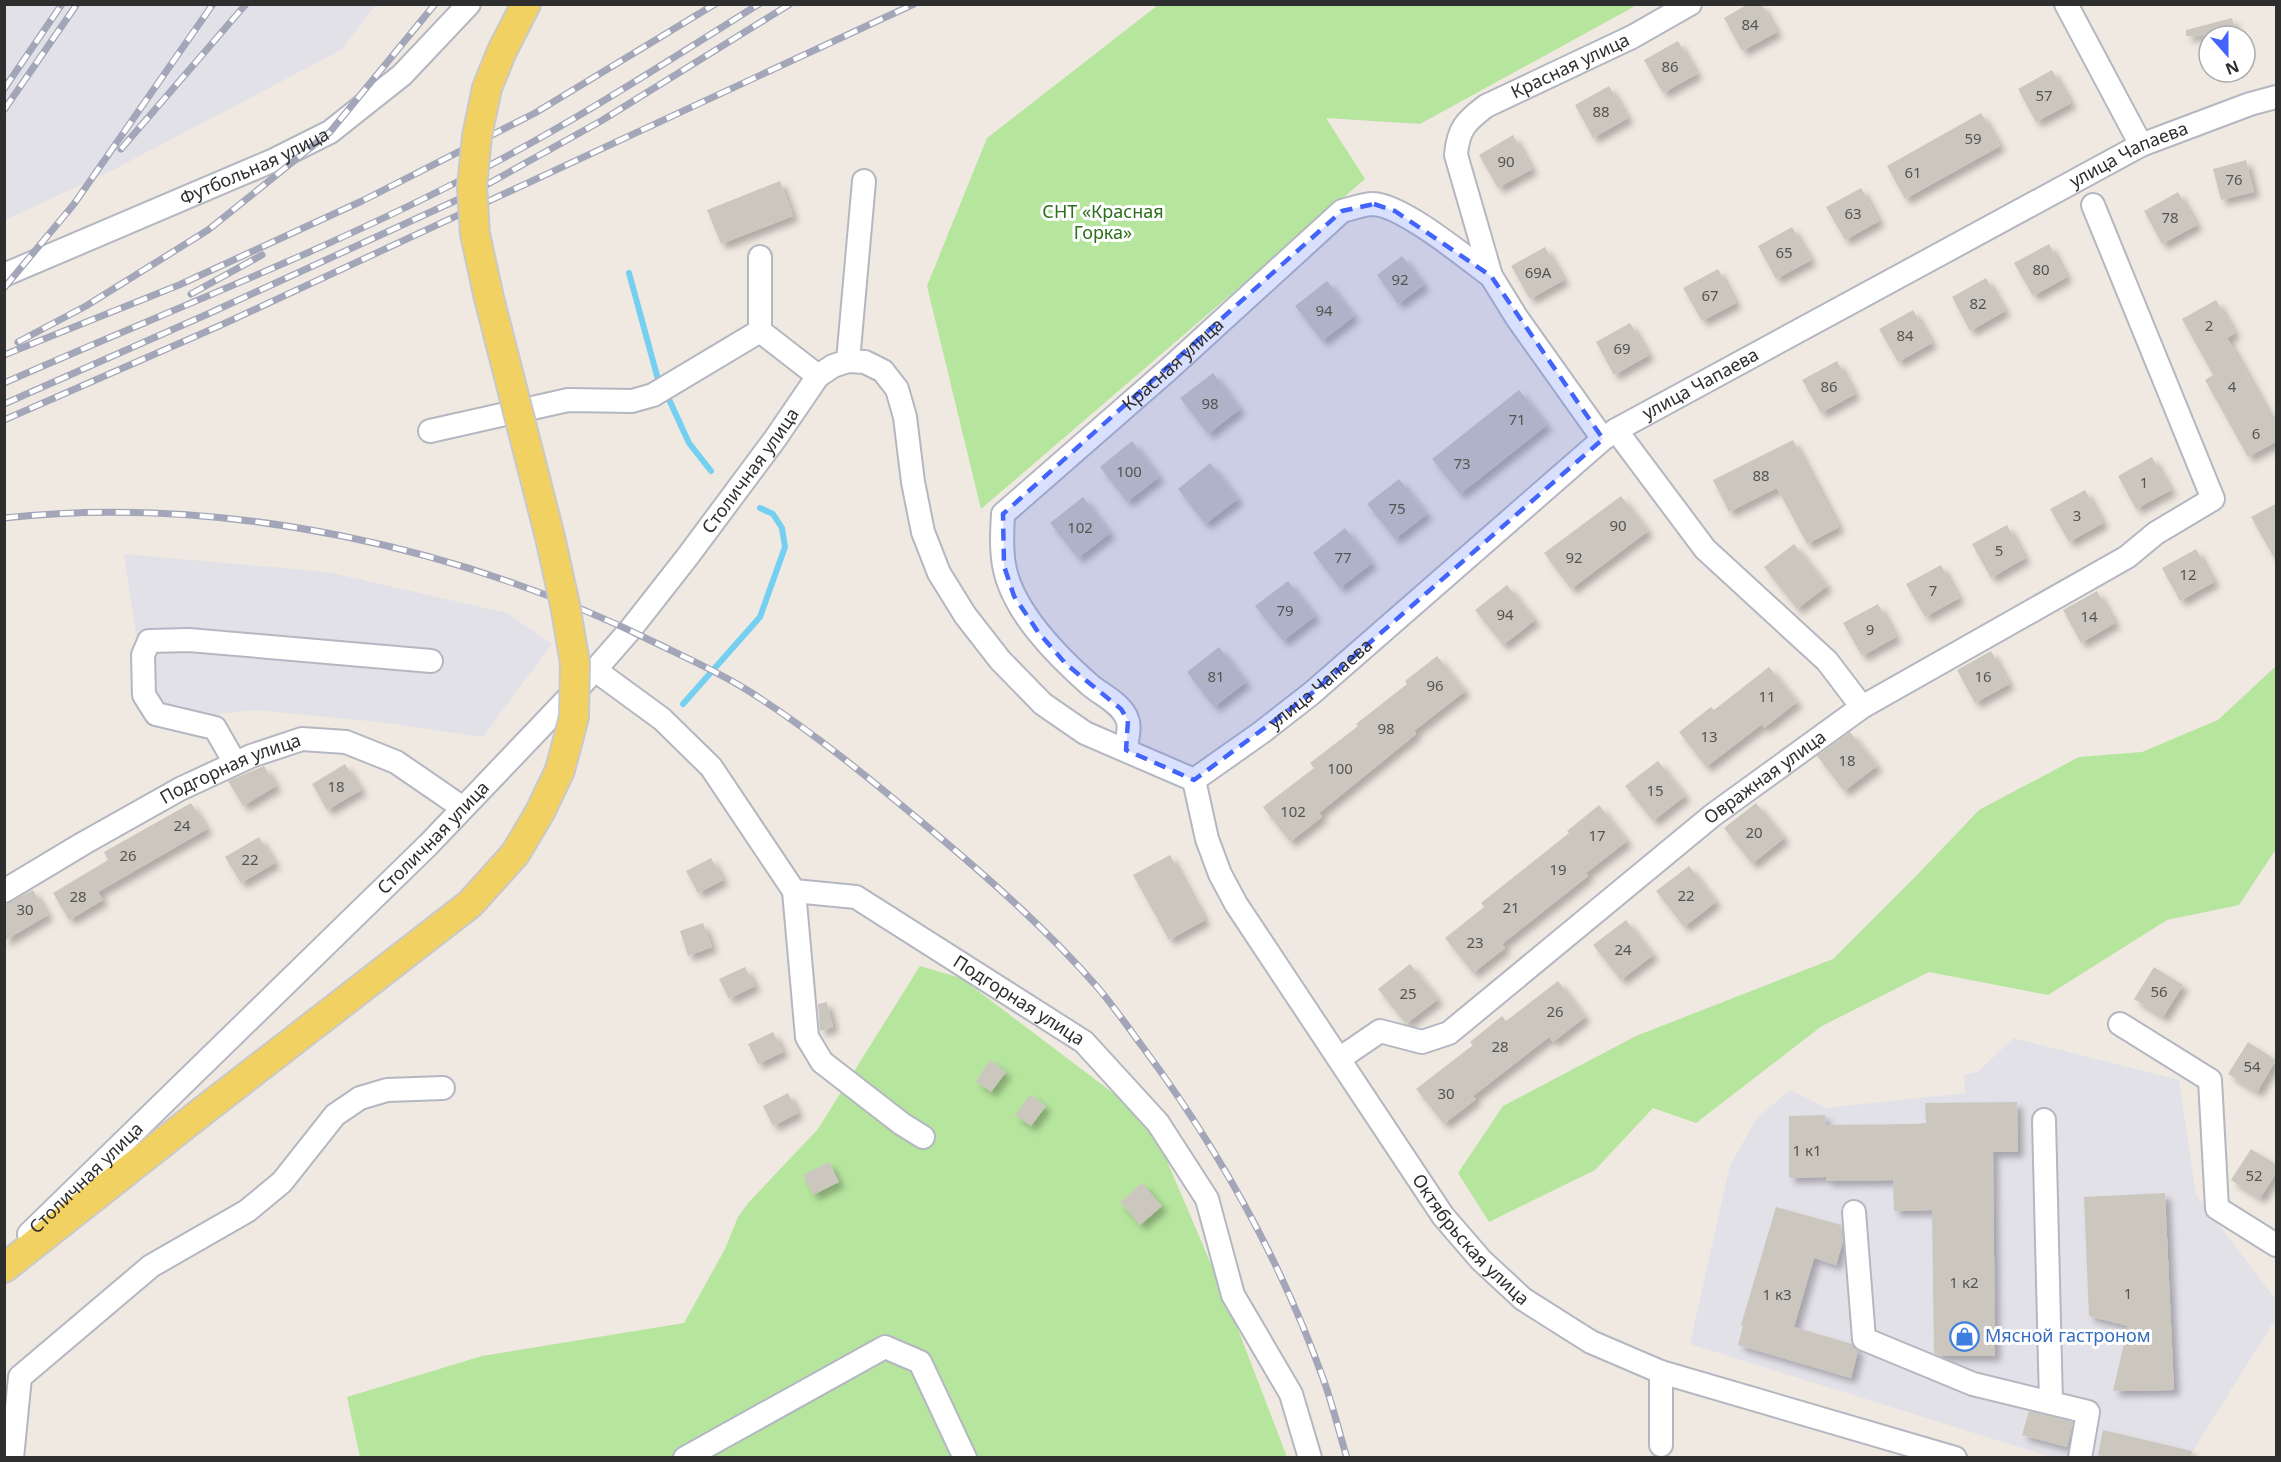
<svg xmlns="http://www.w3.org/2000/svg" width="2281" height="1462" font-family="'Noto Sans',sans-serif">
<style>
.industrial{fill:#e3e1e8}
.green{fill:#b6e59e}
.lines{fill:none;stroke-linecap:round;stroke-linejoin:round}
.stream{stroke:#75cff0;stroke-width:6}
.building{fill:#cbc7bf;filter:url(#shadow)}
.minor-casing{stroke:#b4b7c1;stroke-width:26}
.major-casing{stroke:#c9c9c9;stroke-width:32}
.minor{stroke:#fff;stroke-width:22}
.major{stroke:#f2d163;stroke-width:28}
.rail-casing{stroke:#a3a6b8;stroke-width:7}
.rail{stroke:#fff;stroke-width:4.5;stroke-dasharray:14;stroke-linecap:butt}
.major-bridge-casing{stroke:#c9c9c9;stroke-width:32;stroke-linecap:butt}
.major-bridge{stroke:#f2d163;stroke-width:28}
.marked{fill:#4264fb;fill-opacity:0.2;stroke:#4264fb;stroke-width:4.5;stroke-dasharray:12 8;stroke-linejoin:round}
.labels{text-anchor:middle;stroke-width:6;stroke-linejoin:round;paint-order:stroke}
.number-label{font-size:15px;fill:#555452}
.street-label{font-size:18px;fill:#2e2e2e;stroke:#fff}
.park-label{font-size:18px;fill:#2c6e1b;stroke:#fff}
.shop-label{font-size:18px;fill:#366cbe;stroke:#fff;text-anchor:start}
</style>
<defs>
<filter id="shadow"><feDropShadow dx="5.5" dy="5.5" stdDeviation="3" flood-color="#0004"/></filter>
</defs>
<rect width="100%" height="100%" fill="#efe9e1"/>
<!-- industrial -->
<path class="industrial" d="M 4,5 L 5,4 L 376,5 L 341,50 L 113,170 L 5,220 Z
M 124,554 L 328,572 L 507,613 L 552,644 L 483,737 L 379,722 L 257,710 L 149,721 Z
M 2013,1038 L 2179,1080 L 2196,1195 L 2276,1300 L 2276,1318 L 2189,1457 L 2051,1457 L 1690,1344 L 1730,1165 L 1757,1118 L 1790,1090 L 1826,1108 L 1965,1093 L 1964,1075 L 1978,1072 Z"/>
<!-- green -->
<path class="green" d="M 1158,5 L 1637,5 L 1420,124 L 1326,118 L 1365,179 L 981,509 L 927,286 L 987,138 Z
M 2276,666 L 2276,849 L 2239,905 L 2167,920 L 2048,995 L 1929,972 L 1822,1026 L 1696,1123 L 1653,1108 L 1595,1170 L 1489,1222 L 1458,1173 L 1503,1106 L 1636,1036 L 1833,959 L 1919,873 L 1979,810 L 2079,757 L 2142,752 L 2218,720 Z
M 920,966 L 961,978 L 1150,1121 L 1231,1311 L 1287,1457 L 360,1457 L 347,1397 L 482,1356 L 684,1323 L 725,1249 L 738,1217 L 749,1202 L 818,1129 Z"/>
<g class="lines">
<!-- stream -->
<path class="stream" d="M 629,273 L 659,383
M 667,395 L 689,443 L 711,471
M 683,704 L 760,617 L 785,547 L 782,528 L 773,514 L 760,508"/>
</g>
<!-- building -->
<path class="building" d="M 1748,4 L 1761,4 L 1777,32 L 1742,51 L 1724,18 Z
M 2232,18 L 2237,36 L 2186,36 L 2186,30 Z
M 1678,41 L 1697,74 L 1663,93 L 1644,60 Z
M 2052,70 L 2071,103 L 2036,122 L 2018,89 Z
M 1609,86 L 1628,118 L 1593,138 L 1575,105 Z
M 1981,113 L 2000,146 L 1905,199 L 1887,166 Z
M 1513,135 L 1532,169 L 1498,188 L 1479,155 Z
M 2246,160 L 2254,192 L 2221,200 L 2213,169 Z
M 780,181 L 793,216 L 721,244 L 707,210 Z
M 1861,188 L 1879,221 L 1845,240 L 1826,207 Z
M 2178,192 L 2197,225 L 2162,244 L 2144,211 Z
M 1792,227 L 1811,260 L 1776,279 L 1758,246 Z
M 2049,244 L 2067,277 L 2033,296 L 2014,263 Z
M 1545,247 L 1564,280 L 1530,299 L 1511,266 Z
M 1402,256 L 1424,285 L 1398,304 L 1377,275 Z
M 1718,269 L 1736,303 L 1702,321 L 1683,288 Z
M 1986,278 L 2005,311 L 1970,331 L 1952,297 Z
M 1327,281 L 1354,316 L 1322,341 L 1295,306 Z
M 2216,300 L 2235,333 L 2227,338 L 2277,428 L 2277,441 L 2248,457 L 2205,380 L 2213,375 L 2182,319 Z
M 1913,310 L 1932,343 L 1898,362 L 1879,329 Z
M 1630,323 L 1649,355 L 1614,375 L 1596,342 Z
M 1837,361 L 1855,394 L 1821,413 L 1802,380 Z
M 1213,373 L 1240,409 L 1208,434 L 1180,398 Z
M 1519,390 L 1547,425 L 1460,494 L 1432,459 Z
M 1793,440 L 1839,527 L 1807,544 L 1777,488 L 1729,512 L 1713,480 Z
M 1132,441 L 1159,477 L 1127,502 L 1100,467 Z
M 2152,457 L 2171,490 L 2136,509 L 2118,476 Z
M 1210,463 L 1238,499 L 1205,524 L 1178,489 Z
M 1399,479 L 1427,514 L 1395,539 L 1367,504 Z
M 2085,490 L 2103,523 L 2069,542 L 2050,509 Z
M 1621,496 L 1648,531 L 1571,589 L 1544,553 Z
M 1083,497 L 1110,533 L 1078,558 L 1050,523 Z
M 2277,503 L 2277,563 L 2251,517 Z
M 2007,525 L 2025,558 L 1991,578 L 1972,544 Z
M 1345,528 L 1372,563 L 1340,588 L 1313,553 Z
M 1794,544 L 1827,586 L 1797,609 L 1764,567 Z
M 2196,549 L 2214,582 L 2180,601 L 2162,568 Z
M 1941,565 L 1959,598 L 1925,617 L 1906,584 Z
M 1288,581 L 1315,616 L 1283,641 L 1255,606 Z
M 1507,585 L 1535,620 L 1503,645 L 1475,610 Z
M 2097,591 L 2115,623 L 2081,643 L 2063,610 Z
M 1878,604 L 1896,637 L 1862,656 L 1843,623 Z
M 1219,647 L 1246,682 L 1214,707 L 1187,672 Z
M 1991,651 L 2009,684 L 1975,703 L 1957,670 Z
M 1437,656 L 1465,691 L 1414,731 L 1416,734 L 1319,813 L 1322,817 L 1290,842 L 1263,807 L 1314,768 L 1310,763 L 1358,726 L 1356,724 L 1407,684 L 1405,681 Z
M 1769,667 L 1797,702 L 1764,728 L 1762,724 L 1706,767 L 1679,732 L 1711,707 L 1714,710 Z
M 1850,732 L 1877,766 L 1844,791 L 1817,756 Z
M 1658,761 L 1685,796 L 1653,821 L 1625,786 Z
M 345,764 L 361,790 L 327,810 L 312,784 Z
M 264,766 L 276,786 L 243,806 L 228,781 Z
M 191,803 L 207,829 L 98,892 L 103,900 L 69,920 L 53,893 L 108,860 L 104,852 Z
M 1756,803 L 1784,838 L 1752,864 L 1724,828 Z
M 1599,805 L 1627,841 L 1586,873 L 1588,876 L 1502,944 L 1505,948 L 1473,973 L 1445,938 L 1484,907 L 1481,903 L 1569,833 L 1567,831 Z
M 259,837 L 275,863 L 241,883 L 225,857 Z
M 1170,855 L 1205,920 L 1169,940 L 1133,875 Z
M 711,858 L 723,880 L 698,893 L 686,871 Z
M 1689,866 L 1716,902 L 1684,927 L 1656,891 Z
M 33,890 L 48,915 L 4,941 L 4,905 Z
M 1626,920 L 1653,955 L 1621,980 L 1593,945 Z
M 703,923 L 712,947 L 688,956 L 680,931 Z
M 1410,964 L 1438,999 L 1406,1024 L 1378,989 Z
M 745,967 L 755,986 L 729,999 L 719,979 Z
M 2154,967 L 2183,985 L 2163,1017 L 2134,999 Z
M 1558,981 L 1585,1017 L 1553,1042 L 1549,1037 L 1473,1096 L 1476,1099 L 1444,1124 L 1416,1089 L 1473,1045 L 1470,1042 L 1502,1016 L 1506,1021 Z
M 827,1002 L 833,1027 L 820,1031 L 818,1004 Z
M 773,1032 L 783,1052 L 758,1064 L 748,1044 Z
M 2248,1042 L 2276,1060 L 2257,1092 L 2228,1074 Z
M 990,1060 L 1006,1072 L 991,1092 L 976,1081 Z
M 788,1093 L 798,1113 L 773,1126 L 763,1106 Z
M 1030,1095 L 1046,1106 L 1031,1126 L 1015,1115 Z
M 2017,1102 L 2018,1152 L 1993,1152 L 1995,1356 L 1942,1356 L 1934,1353 L 1932,1210 L 1894,1211 L 1893,1180 L 1826,1181 L 1826,1177 L 1789,1178 L 1789,1116 L 1825,1115 L 1826,1125 L 1915,1124 L 1926,1123 L 1925,1103 Z
M 2251,1149 L 2277,1165 L 2277,1172 L 2260,1198 L 2231,1180 Z
M 829,1162 L 839,1182 L 813,1195 L 803,1175 Z
M 1142,1183 L 1162,1206 L 1140,1225 L 1120,1202 Z
M 2165,1193 L 2174,1390 L 2113,1391 L 2128,1326 L 2089,1316 L 2084,1197 Z
M 1776,1207 L 1841,1225 L 1843,1241 L 1836,1265 L 1814,1258 L 1794,1327 L 1852,1344 L 1858,1351 L 1851,1378 L 1738,1345 L 1743,1326 L 1741,1325 Z
M 2029,1411 L 2073,1422 L 2067,1447 L 2022,1435 Z
M 2103,1430 L 2192,1451 L 2191,1458 L 2107,1458 L 2098,1455 Z"/>
<g class="lines">
<defs>
<g id="minor">
<path d="M 2066,4 L 2141,145"/>
<path id="s1" d="M 4,275 L 274,160 L 330,132 L 402,75 L 469,4"/>
<path d="M 760,331 L 818,376"/>
<path d="M 848,361 L 864,181"/>
<path d="M 1616,430 L 1705,549 L 1827,661 L 1862,707"/>
<path d="M 430,431 L 568,400 L 632,401 L 653,395 L 760,331 L 760,257"/>
<path id="s2" d="M 1603,439 L 1517,318 L 1491,276 L 1456,155 C 1458,129 1466,121 1486,106 L 1632,37 L 1690,4"/>
<path id="s3" d="M 595,670 L 662,719 L 711,767 L 794,891 L 856,897 L 1084,1042 L 1158,1123 L 1207,1199 L 1233,1295 L 1291,1394 L 1310,1458"/>
<path id="s4" d="M 1126,750 C 1126,742 1131,727 1127,719 C 1122,704 1102,695 1090,685 C 1056,655 1012,611 1004,565 C 1001,548 1002,531 1003,514 L 1169,369 L 1342,211 C 1351,209 1363,204 1373,204 C 1403,205 1466,258 1491,276"/>
<path d="M 235,763 L 215,728 L 156,714 L 144,695 L 143,655 L 149,641 L 189,640 L 431,661"/>
<path id="s5" d="M 1194,780 L 1262,732 L 1312,693 L 1603,439 L 1616,430 L 2141,145 L 2250,104 L 2276,97"/>
<path id="s6" d="M 1194,780 L 1207,839 L 1220,874 L 1236,904 L 1443,1216 L 1481,1260 L 1523,1299 L 1591,1342 L 1661,1372 L 1955,1458"/>
<path id="s7" d="M 4,891 L 84,843 L 180,789 L 251,756 L 302,739 L 346,742 L 396,762 L 463,808"/>
<path d="M 794,891 L 807,1037 L 822,1062 L 902,1124 L 923,1137"/>
<path d="M 2120,1024 L 2210,1080 L 2217,1208 L 2276,1245"/>
<path id="s8" d="M 1339,1059 L 1380,1031 L 1422,1042 L 1449,1033 L 1713,815 L 1862,707 L 2127,557 L 2156,533 L 2213,499 L 2093,205"/>
<path d="M 2044,1120 L 2051,1403"/>
<path d="M 1854,1212 L 1864,1339 L 1973,1384 L 2088,1412 L 2080,1458"/>
<path id="s9" d="M 29,1234 L 428,845 L 595,670 L 630,630 L 688,556 L 775,439 L 818,376 L 833,366 L 848,361 L 865,362 L 883,371 L 897,389 L 905,417 L 913,482 L 923,532 L 939,573 L 965,615 L 1000,660 L 1043,704 L 1085,733 L 1194,780"/>
<path d="M 1661,1372 L 1661,1445"/>
<path d="M 12,1458 L 20,1377 L 151,1266 L 247,1211 L 282,1182 L 335,1115 L 360,1098 L 387,1090 L 443,1088"/>
<path d="M 685,1458 L 885,1347 L 920,1362 L 965,1458"/>
</g>
<path id="major" d="M 487,88 L 502,51 L 526,4
M 4,1268 L 199,1114 L 470,904 L 515,854 L 540,812 L 560,770"/>
</defs>
<!-- minor casing -->
<use href="#minor" class="minor-casing"/>
<!-- major casing -->
<use href="#major" class="major-casing"/>
<!-- minor -->
<use href="#minor" class="minor"/>
<!-- major -->
<use href="#major" class="major"/>
<defs>
<path id="rail" d="M 4,89 L 62,4
M 4,110 L 77,4
M 121,149 L 246,4
M 4,288 L 74,204 L 213,4
M 191,294 L 262,255
M 18,342 L 86,306 L 208,230 L 330,132 L 435,4
M 4,355 L 179,285 L 362,201 L 535,113 L 715,4
M 4,383 C 156,316 310,257 457,182 C 562,130 660,66 759,4
M 4,404 L 210,313 L 470,194 L 601,121 L 790,4
M 4,420 L 219,326 L 914,4
M 4,518 C 225,494 463,547 660,645 C 689,659 720,673 747,690 C 808,728 869,778 924,824 C 986,876 1046,928 1099,989 C 1114,1007 1128,1027 1142,1046 C 1218,1148 1281,1261 1324,1381 C 1333,1406 1339,1432 1347,1458"/>
</defs>
<!-- rail casing -->
<use href="#rail" class="rail-casing"/>
<!-- rail -->
<use href="#rail" class="rail"/>
<defs>
<path id="major-bridge" d="M 487,88 L 477,136 L 472,186 L 475,234 L 489,298 L 550,537 L 565,605 L 575,663 L 574,717 L 560,770"/>
</defs>
<!-- major-bridge casing -->
<use href="#major-bridge" class="major-bridge-casing"/>
<!-- major-bridge -->
<use href="#major-bridge" class="major-bridge"/>
</g>
<!-- marked area -->
<path class="marked" d="M 1374,204 L 1395,211 L 1491,276 L 1603,439 L 1312,693 L 1194,780 L 1126,750 L 1128,720 L 1121,709 L 1066,664 L 1038,632 L 1014,596 L 1004,566 L 1003,514 L 1342,211 Z"/>
<!-- icons -->
<defs>
<symbol id="shop-ring" viewBox="-11 -11 22 22"><circle r="9.5" fill="#fff" stroke="#3f7fe0" stroke-width="1.5"/><path d="M-5-2.5h2.3a2.7 3.5 0 0 1 5.4 0H5L5.5 6h-11ZM-1.5-2.5h3a1.5 2.3 0 0 0-3 0Z" fill="#3f7fe0"/></symbol>
</defs>
<g fill-rule="evenodd">
<use href="#shop-ring" x="1948" y="1320" width="33" height="33"/>
</g>
<g class="labels">
<!-- number labels -->
<g class="number-label">
<text x="1750" y="30">84</text>
<text x="1670" y="72">86</text>
<text x="2044" y="101">57</text>
<text x="1601" y="117">88</text>
<text x="1973" y="144">59</text>
<text x="1506" y="167">90</text>
<text x="1913" y="178">61</text>
<text x="2234" y="185">76</text>
<text x="1853" y="219">63</text>
<text x="2170" y="223">78</text>
<text x="1784" y="258">65</text>
<text x="2041" y="275">80</text>
<text x="1538" y="278">69А</text>
<text x="1400" y="285">92</text>
<text x="1710" y="301">67</text>
<text x="1978" y="309">82</text>
<text x="1324" y="316">94</text>
<text x="2209" y="331">2</text>
<text x="1905" y="341">84</text>
<text x="1622" y="354">69</text>
<text x="1829" y="392">86</text>
<text x="2232" y="392">4</text>
<text x="1210" y="409">98</text>
<text x="1517" y="425">71</text>
<text x="2256" y="439">6</text>
<text x="1462" y="469">73</text>
<text x="1129" y="477">100</text>
<text x="1761" y="481">88</text>
<text x="2144" y="488">1</text>
<text x="1397" y="514">75</text>
<text x="2077" y="521">3</text>
<text x="1618" y="531">90</text>
<text x="1080" y="533">102</text>
<text x="1999" y="556">5</text>
<text x="1343" y="563">77</text>
<text x="1574" y="563">92</text>
<text x="2188" y="580">12</text>
<text x="1933" y="596">7</text>
<text x="1285" y="616">79</text>
<text x="1505" y="620">94</text>
<text x="2089" y="622">14</text>
<text x="1870" y="635">9</text>
<text x="1216" y="682">81</text>
<text x="1983" y="682">16</text>
<text x="1435" y="691">96</text>
<text x="1767" y="702">11</text>
<text x="1386" y="734">98</text>
<text x="1709" y="742">13</text>
<text x="1847" y="766">18</text>
<text x="1340" y="774">100</text>
<text x="336" y="792">18</text>
<text x="1655" y="796">15</text>
<text x="1293" y="817">102</text>
<text x="182" y="831">24</text>
<text x="1754" y="838">20</text>
<text x="1597" y="841">17</text>
<text x="128" y="861">26</text>
<text x="250" y="865">22</text>
<text x="1558" y="875">19</text>
<text x="1686" y="901">22</text>
<text x="78" y="902">28</text>
<text x="1511" y="913">21</text>
<text x="25" y="915">30</text>
<text x="1475" y="948">23</text>
<text x="1623" y="955">24</text>
<text x="2159" y="997">56</text>
<text x="1408" y="999">25</text>
<text x="1555" y="1017">26</text>
<text x="1500" y="1052">28</text>
<text x="2252" y="1072">54</text>
<text x="1446" y="1099">30</text>
<text x="1807" y="1156">1 к1</text>
<text x="2254" y="1181">52</text>
<text x="1964" y="1288">1 к2</text>
<text x="2128" y="1299">1</text>
<text x="1777" y="1300">1 к3</text>
</g>
<!-- street labels -->
<g class="street-label">
<text dy="6" stroke="none"><textPath href="#s2" startOffset="477">Красная улица</textPath></text>
<text dy="6" stroke="none"><textPath href="#s5" startOffset="1131">улица Чапаева</textPath></text>
<text dy="6" stroke="none"><textPath href="#s1" startOffset="273">Футбольная улица</textPath></text>
<text dy="6" stroke="none"><textPath href="#s4" startOffset="510">Красная улица</textPath></text>
<text dy="6" stroke="none"><textPath href="#s5" startOffset="645">улица Чапаева</textPath></text>
<text dy="6" stroke="none"><textPath href="#s9" startOffset="1052">Столичная улица</textPath></text>
<text dy="6" stroke="none"><textPath href="#s5" startOffset="159">улица Чапаева</textPath></text>
<text dy="6" stroke="none"><textPath href="#s7" startOffset="258">Подгорная улица</textPath></text>
<text dy="6" stroke="none"><textPath href="#s8" startOffset="528">Овражная улица</textPath></text>
<text dy="6" stroke="none"><textPath href="#s9" startOffset="566">Столичная улица</textPath></text>
<text dy="6" stroke="none"><textPath href="#s3" startOffset="556">Подгорная улица</textPath></text>
<text dy="6" stroke="none"><textPath href="#s9" startOffset="80">Столичная улица</textPath></text>
<text dy="6" stroke="none"><textPath href="#s6" startOffset="542">Октябрьская улица</textPath></text>
</g>
<!-- park labels -->
<g class="park-label">
<text x="1103" y="218">СНТ «Красная<tspan x="1103" dy="21">Горка»</tspan></text>
</g>
<!-- shop labels -->
<g class="shop-label">
<text x="1985" y="1342">Мясной гастроном</text>
</g>
</g>
<!-- border -->
<rect width="2281" height="1462" fill="none" stroke="#2e2e2e" stroke-width="12"/>
<!-- north arrow -->
<g transform="translate(2227 54) rotate(159)"><circle r="28" fill="#ffffff" stroke="#ababab" stroke-width="1.5"/>
<path d="M0-4.5L10 22L0 15L-10 22Z" fill="#4264fb"/>
<text y="-9" font-size="16" font-weight="bold" text-anchor="middle" fill="#2e2e2e">N</text>
</g>
</svg>
